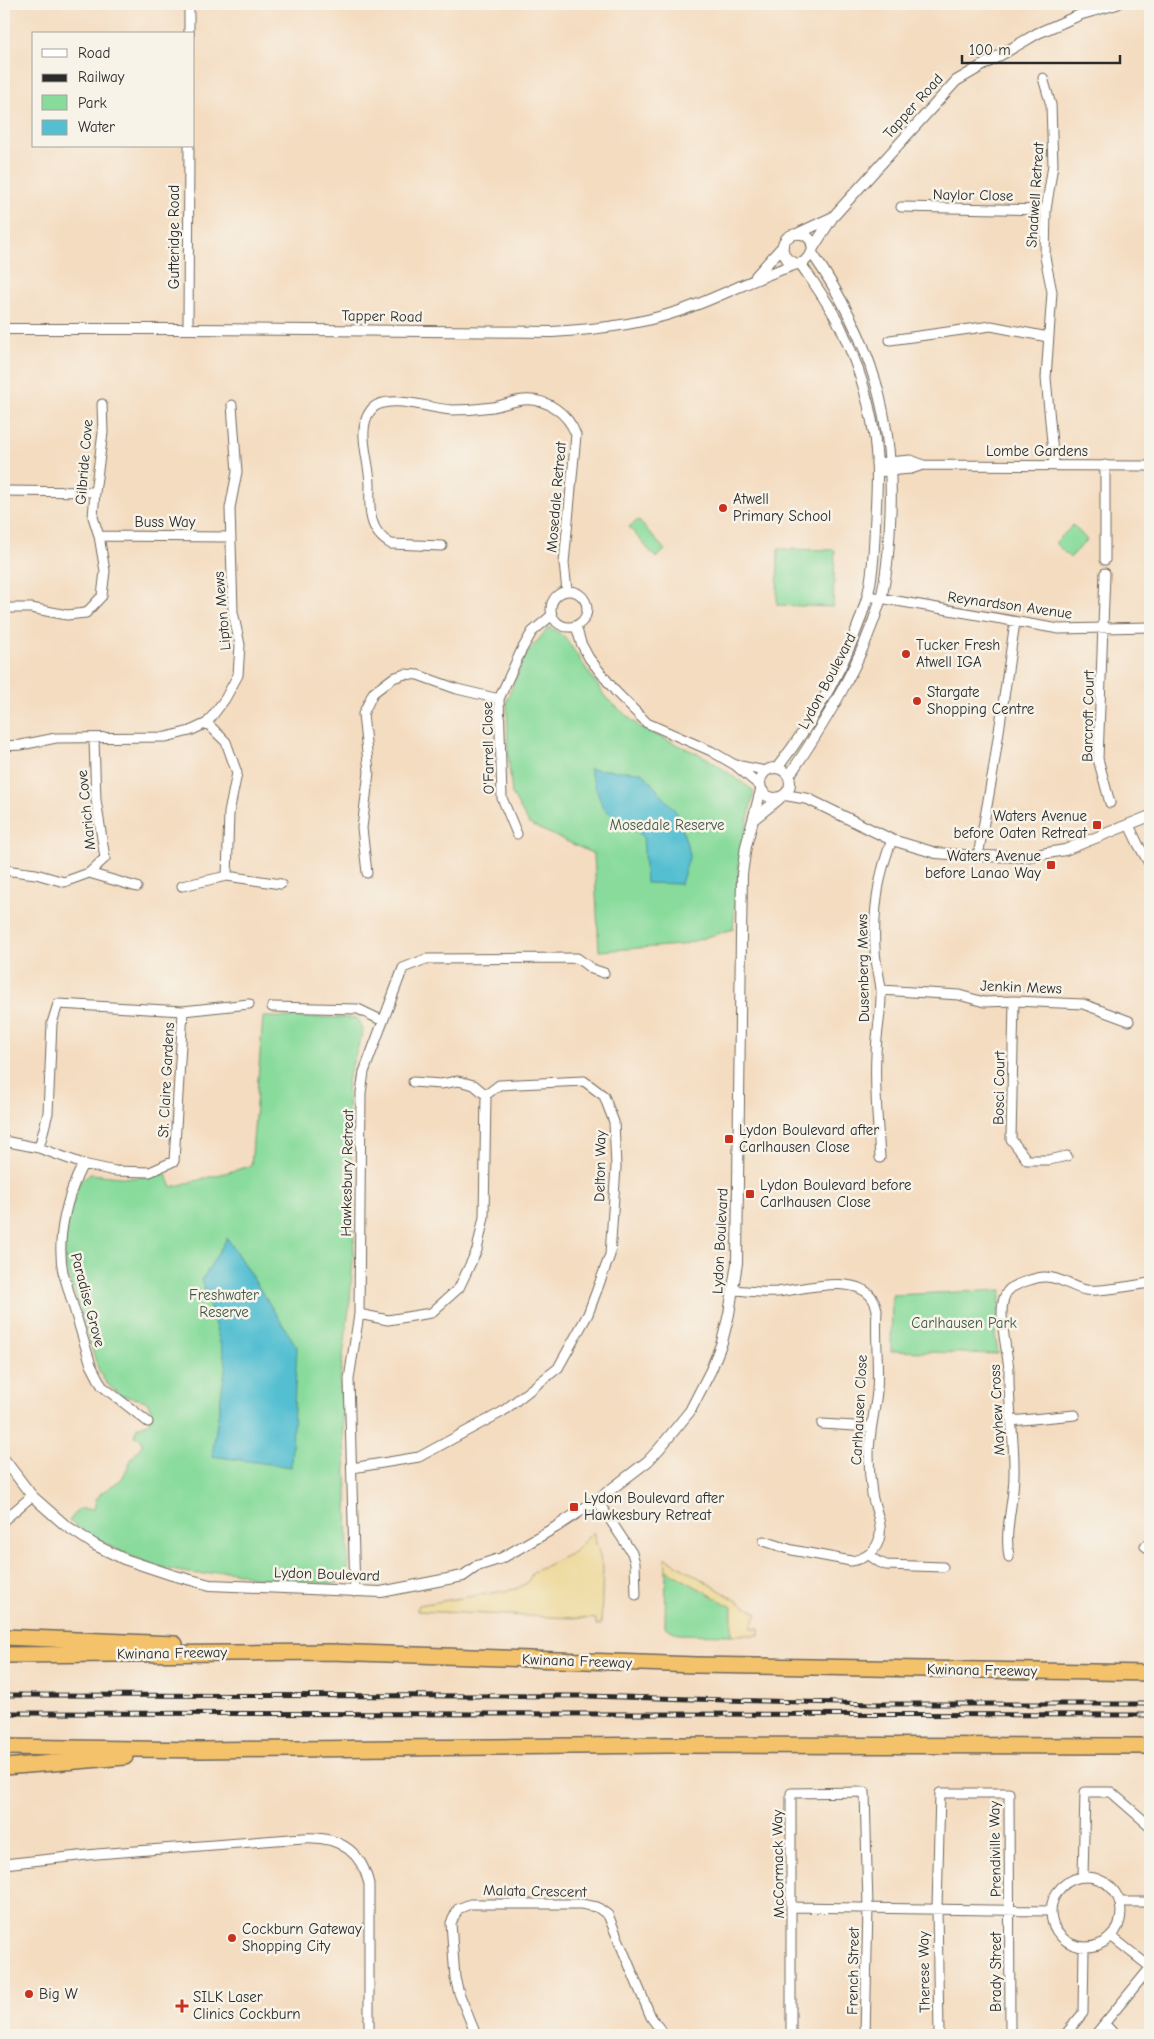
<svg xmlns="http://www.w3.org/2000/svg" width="1154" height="2039" font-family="'Comic Neue',sans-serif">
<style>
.green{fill:#89db9c;stroke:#5a8364}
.sand{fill:#eeda9e;stroke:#8c8264}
.water{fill:#55bfd2;stroke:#40757e}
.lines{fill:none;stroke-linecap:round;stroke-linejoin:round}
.minor-casing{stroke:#71695f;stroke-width:11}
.tertiary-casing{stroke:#71695f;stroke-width:12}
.motorway-casing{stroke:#71695f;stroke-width:18}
.minor{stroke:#fff;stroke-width:9}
.tertiary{stroke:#fff;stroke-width:10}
.motorway{stroke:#f3c26a;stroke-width:15}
.rail-casing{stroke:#2b2b2b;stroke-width:5}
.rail{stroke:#f7f3e8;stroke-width:3;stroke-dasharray:9;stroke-linecap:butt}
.poi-dot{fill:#c8321e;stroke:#f7f3e8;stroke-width:2}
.labels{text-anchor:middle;stroke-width:5;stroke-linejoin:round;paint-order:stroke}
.street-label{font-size:15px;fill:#2b2b2b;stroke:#f7f3e8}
.poi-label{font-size:15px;fill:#2b2b2b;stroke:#f7f3e8;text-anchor:start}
.park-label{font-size:15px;fill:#425747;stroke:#f7f3e8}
</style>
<rect width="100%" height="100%" fill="#f7f3e8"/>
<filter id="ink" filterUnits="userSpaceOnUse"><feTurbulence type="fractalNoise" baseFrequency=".02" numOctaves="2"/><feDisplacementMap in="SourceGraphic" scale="10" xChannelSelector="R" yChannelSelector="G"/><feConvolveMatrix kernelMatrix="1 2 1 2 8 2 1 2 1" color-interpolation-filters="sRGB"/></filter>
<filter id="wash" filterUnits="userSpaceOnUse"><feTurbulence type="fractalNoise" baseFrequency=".0096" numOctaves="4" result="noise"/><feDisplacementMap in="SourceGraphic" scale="20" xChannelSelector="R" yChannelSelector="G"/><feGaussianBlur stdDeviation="1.12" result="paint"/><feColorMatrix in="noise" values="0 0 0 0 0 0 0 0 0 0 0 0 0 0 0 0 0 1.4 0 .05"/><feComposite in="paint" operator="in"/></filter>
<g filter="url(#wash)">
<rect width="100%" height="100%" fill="#f4dcc0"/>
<!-- green -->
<path class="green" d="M 638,520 L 665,550 L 656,558 L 629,527 Z
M 1073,525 L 1087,540 L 1070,558 L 1055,543 Z
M 778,549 L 835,550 L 833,607 L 777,605 Z
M 549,627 L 564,636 L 606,698 L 641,728 L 707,758 L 754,791 L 740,856 L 733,929 L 681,945 L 599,951 L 594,854 L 529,824 L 512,794 L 508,754 L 507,699 L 526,655 Z
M 263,1017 L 357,1018 L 363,1031 L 347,1081 L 353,1189 L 354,1244 L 350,1301 L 340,1379 L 347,1491 L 348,1567 C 346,1577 343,1581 333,1584 C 306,1581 278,1582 252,1577 C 243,1575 235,1571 226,1571 C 217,1570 209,1575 200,1574 C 153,1571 107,1547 69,1521 L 79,1509 L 94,1509 L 96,1500 L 101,1493 L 122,1479 L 131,1460 L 142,1445 L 141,1438 L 134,1436 L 137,1427 L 148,1423 L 152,1416 L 151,1410 L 148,1403 L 143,1400 L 120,1395 L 106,1383 L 99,1371 L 66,1269 L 64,1251 L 66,1226 L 81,1179 L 91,1174 L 130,1178 L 166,1174 L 172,1187 L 251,1166 Z
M 1002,1290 L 995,1334 L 998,1354 L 891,1351 L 892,1295 Z
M 666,1570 L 732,1607 L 732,1635 L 678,1634 L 665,1627 Z"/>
<!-- sand -->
<path class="sand" d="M 593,1532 L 603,1567 L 601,1625 L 596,1625 L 596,1619 L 417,1611 L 418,1605 L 516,1589 L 527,1583 L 533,1572 L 574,1552 Z
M 665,1557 L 757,1613 L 751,1628 L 759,1628 L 759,1635 L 732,1635 L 732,1607 L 666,1570 Z"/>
<!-- water -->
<path class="water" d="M 589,769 L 642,772 L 677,813 L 690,854 L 681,884 L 646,883 L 643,836 L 603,808 Z
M 227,1238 L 297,1347 L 291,1467 L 212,1456 L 226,1363 L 202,1280 Z"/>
</g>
<g filter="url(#ink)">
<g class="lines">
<defs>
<path id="minor" d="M 189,34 L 189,4
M 1043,78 L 1051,105 L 1053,165 L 1046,210 L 1045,257 L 1052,292 L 1046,378 L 1054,464
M 901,207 L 1046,210
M 188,329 L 189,146
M 890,340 L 991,326 L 1048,337
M 876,463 L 911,460 L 923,465
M 1105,465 L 1105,560
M 877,472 L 911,469 L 923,465 L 1150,466
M 4,491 L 95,492
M 99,536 L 231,537
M 442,546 L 391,544 C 369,532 369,510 370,487 C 371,464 355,430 371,410 C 385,392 431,409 452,410 C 466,410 479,409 493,407 C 503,405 513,401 523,400 C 547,398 568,413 576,435 L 564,563 L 567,591
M 1105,573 L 1098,759 L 1110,803
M551 609a18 18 0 1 1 36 0a18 18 0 1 1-36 0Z
M 868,596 L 1059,629 L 1150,627
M 5,608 L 31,608 L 67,615 L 86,613 L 102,596 L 105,571 L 99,536 L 93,517 L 95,492 L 103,433 L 102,404
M 576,626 L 581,643 L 589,658 L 616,692 L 647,723 L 711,751 L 735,765 L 760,786
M 207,723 L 226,742 L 237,773 L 229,813 L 227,876
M 4,746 L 21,745 L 56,738 L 166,737 L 190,731 L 207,723 L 225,699 L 238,675 L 240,645 L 233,612 L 230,508 L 237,472 L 232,405
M 736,765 L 765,771
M 1129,825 L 1138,844 L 1150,865
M 517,834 L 502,798 L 499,699 L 521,651 L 532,632 L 552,615
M 978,856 L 993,772 L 1015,622
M 4,870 L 36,874 L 64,882 L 89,873 L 105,858 L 96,800 L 94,739
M 89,873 L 137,887
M 367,873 L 362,828 L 369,772 L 363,714 L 373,693 L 393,678 L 405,674 L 418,675 L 457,689 L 499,699
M 182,886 L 227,876 L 281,884
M 881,990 L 959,995 L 984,1002 L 1014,1001 L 1083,1004 L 1129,1021
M 1014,1001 L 1011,1139 L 1027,1160 L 1049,1160 L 1067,1156
M 272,1007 L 358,1009 L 383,1021
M 183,1011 L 249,1004
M 413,1082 L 441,1084 L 458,1081 L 474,1085 L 486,1095
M 4,1141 L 39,1148 L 83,1164 L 115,1171 L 150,1172 L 174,1161 L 183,1011 L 58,1004 L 52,1023 L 48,1113 L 39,1148
M 880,1158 C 878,1123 874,1090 876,1055 C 876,1033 882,1012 881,990 C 880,976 875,963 875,949 C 873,911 878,875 892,840
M 83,1164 C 67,1195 56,1238 63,1272 L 91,1365 L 102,1386 L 148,1422
M 734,1290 C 749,1291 763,1293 777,1292 C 806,1289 870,1269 877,1310 C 875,1337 879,1364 877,1391 C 875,1412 869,1433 869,1455 C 869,1468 870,1481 872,1494 C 874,1507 882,1521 880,1535 C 878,1551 865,1559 851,1561 L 792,1550 L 764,1541
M 1011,1421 L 1075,1415
M 822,1424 L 871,1427
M 352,1468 L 419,1457 L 502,1412 L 558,1368 L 588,1314 L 610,1255 L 616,1167 L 614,1122 L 604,1096 L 584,1081 L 499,1085 L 486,1095 L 484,1217 L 477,1250 L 459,1288 L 431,1313 L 388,1320 L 359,1314
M 597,1500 L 632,1553 L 635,1563 L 636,1595
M 4,1520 L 32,1496
M 1145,1546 L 1150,1550
M 869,1555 L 879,1562 L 886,1565 L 943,1567
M 1009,1557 C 1004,1529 1014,1503 1014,1474 C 1015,1440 1008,1406 1009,1372 C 1009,1353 992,1301 1011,1288 C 1017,1284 1038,1276 1046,1277 C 1060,1277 1073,1288 1086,1290 C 1100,1292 1135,1285 1150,1283
M 355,1592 L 349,1379 L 359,1314 L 361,1093 L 364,1072 L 403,968 L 426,959 L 577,958 L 592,969 L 604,973
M 4,1864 L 97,1854 L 303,1838 C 338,1836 361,1850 369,1884 L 369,2035
M1051 1912a35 35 0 1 1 70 0a35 35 0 1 1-70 0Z
M 1083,1877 L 1085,1792 L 1111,1792 L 1150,1826
M 1120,1902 L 1143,1902 L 1150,1904
M 792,1907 L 1050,1911
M 1111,1936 L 1150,1967
M 1105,2024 L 1115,2035
M 476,2035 L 459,1993 L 455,1978 L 451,1923 L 458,1909 L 470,1904 L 581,1904 L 597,1907 L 608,1915 L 651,2017 L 664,2035
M 791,2035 L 791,1793 L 865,1792 L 868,1908 L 865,2035
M 939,2035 L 937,1908 L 940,1793 L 1009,1793 L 1010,2035
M 1065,2035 L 1083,2013 L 1084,1947
M 1095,2035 L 1150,1968"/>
<path id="tertiary" d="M 799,233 L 831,218
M 813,248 L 832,218 L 956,81 L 1038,33 L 1082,14 L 1117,4
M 756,276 L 783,246
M 4,329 L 188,329 L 552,332 C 604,329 653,323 701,303 C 736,289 768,272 804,262 L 812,253 C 818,222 768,232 787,259 L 795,263
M760 783a15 15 0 1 1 30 0a15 15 0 1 1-30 0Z
M 777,768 C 816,718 850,658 867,598 C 873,576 874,549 875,526 C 876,508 877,491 877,473 C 877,424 862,374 842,330 C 831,306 815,285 800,263
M 789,776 C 826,721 862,663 881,598 C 887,575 889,548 890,523 C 896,419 871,339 812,253
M 785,795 L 808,799 L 892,840 L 936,853 L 978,856 L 1024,857 L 1065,850 L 1150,816
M 755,818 L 779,799
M 4,1459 L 32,1496 L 65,1525 L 95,1545 L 124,1559 L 172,1575 L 210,1585 L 381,1592 L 463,1576 L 477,1566 L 502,1558 L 556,1527 L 597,1500 L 648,1461 L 659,1449 L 690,1411 L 711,1370 L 722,1342 L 729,1314 L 737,1263 L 741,937 L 742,874 L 746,846 L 761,790"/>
<path id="motorway" d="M 4,1637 L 175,1644
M 4,1655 L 330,1652 L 696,1665 L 1150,1673
M 4,1747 L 201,1750 L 669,1745 L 1150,1746
M 4,1767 L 125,1757"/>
</defs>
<!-- minor casing -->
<use href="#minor" class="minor-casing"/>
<!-- tertiary casing -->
<use href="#tertiary" class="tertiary-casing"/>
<!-- motorway casing -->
<use href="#motorway" class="motorway-casing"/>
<!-- minor -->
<use href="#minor" class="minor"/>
<!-- tertiary -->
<use href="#tertiary" class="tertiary"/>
<!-- motorway -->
<use href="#motorway" class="motorway"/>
<defs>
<path id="rail" d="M 4,1695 L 586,1696 L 873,1704 L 1150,1704
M 4,1713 L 1150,1715"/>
</defs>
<!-- rail casing -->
<use href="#rail" class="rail-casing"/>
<!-- rail -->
<use href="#rail" class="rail"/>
</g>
</g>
<!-- markers -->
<g class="poi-dot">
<circle cx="723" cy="508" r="5"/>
<circle cx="906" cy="654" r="5"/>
<circle cx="917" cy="701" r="5"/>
<rect x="1092" y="820" width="10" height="10" rx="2.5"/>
<rect x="1046" y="860" width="10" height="10" rx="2.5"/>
<rect x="724" y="1134" width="10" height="10" rx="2.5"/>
<rect x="745" y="1189" width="10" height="10" rx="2.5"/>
<rect x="569" y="1502" width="10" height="10" rx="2.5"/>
<circle cx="232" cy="1938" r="5"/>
<circle cx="29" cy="1994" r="5"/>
<path d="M179.5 1998.5h5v5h5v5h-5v5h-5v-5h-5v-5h5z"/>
</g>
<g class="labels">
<!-- street labels -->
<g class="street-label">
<text transform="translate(913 106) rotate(-48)" y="5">Tapper Road</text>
<text transform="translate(973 195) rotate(1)" y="5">Naylor Close</text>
<text transform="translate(1035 195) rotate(-86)" y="5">Shadwell Retreat</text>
<text transform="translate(174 237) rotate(-90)" y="5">Gutteridge Road</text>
<text transform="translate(382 316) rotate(1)" y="5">Tapper Road</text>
<text x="1037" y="456">Lombe Gardens</text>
<text transform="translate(84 462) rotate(-85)" y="5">Gilbride Cove</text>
<text transform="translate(556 497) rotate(-85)" y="5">Mosedale Retreat</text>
<text x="165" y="527">Buss Way</text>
<text transform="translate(1010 605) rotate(8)" y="5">Reynardson Avenue</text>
<text transform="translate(222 611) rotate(-95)" y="5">Lipton Mews</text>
<text transform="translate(827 681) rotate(-62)" y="5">Lydon Boulevard</text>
<text transform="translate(1088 716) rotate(-89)" y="5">Barcroft Court</text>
<text transform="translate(488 748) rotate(-91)" y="5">O'Farrell Close</text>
<text transform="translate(86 810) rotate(-96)" y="5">Marich Cove</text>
<text transform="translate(863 968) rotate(-91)" y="5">Dusenberg Mews</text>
<text transform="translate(1021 987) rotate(2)" y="5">Jenkin Mews</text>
<text transform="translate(166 1080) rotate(-87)" y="5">St. Claire Gardens</text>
<text transform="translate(999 1088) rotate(-89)" y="5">Bosci Court</text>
<text transform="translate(600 1166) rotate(-89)" y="5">Delton Way</text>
<text transform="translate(347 1173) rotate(-89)" y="5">Hawkesbury Retreat</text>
<text transform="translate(720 1241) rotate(-87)" y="5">Lydon Boulevard</text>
<text transform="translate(88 1300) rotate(75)" y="5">Paradise Grove</text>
<text transform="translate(859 1410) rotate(-87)" y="5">Carlhausen Close</text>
<text transform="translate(997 1410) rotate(-93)" y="5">Mayhew Cross</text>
<text transform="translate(327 1574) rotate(2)" y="5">Lydon Boulevard</text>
<text transform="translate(172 1653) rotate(-1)" y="5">Kwinana Freeway</text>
<text transform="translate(577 1661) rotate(2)" y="5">Kwinana Freeway</text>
<text transform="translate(982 1670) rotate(1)" y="5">Kwinana Freeway</text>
<text transform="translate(995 1849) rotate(-91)" y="5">Prendiville Way</text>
<text transform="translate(778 1864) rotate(-91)" y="5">McCormack Way</text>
<text transform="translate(535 1891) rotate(1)" y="5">Malata Crescent</text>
<text transform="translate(853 1971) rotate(-89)" y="5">French Street</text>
<text transform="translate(924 1972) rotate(-91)" y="5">Therese Way</text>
<text transform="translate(996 1972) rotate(-90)" y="5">Brady Street</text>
</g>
<!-- poi labels -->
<g class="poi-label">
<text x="733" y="504">Atwell<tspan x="733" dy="17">Primary School</tspan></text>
<text x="916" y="650">Tucker Fresh<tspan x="916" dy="17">Atwell IGA</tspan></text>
<text x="927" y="697">Stargate<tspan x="927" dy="17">Shopping Centre</tspan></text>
<text x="1087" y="821" text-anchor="end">Waters Avenue<tspan x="1087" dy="17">before Oaten Retreat</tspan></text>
<text x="1041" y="861" text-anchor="end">Waters Avenue<tspan x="1041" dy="17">before Lanao Way</tspan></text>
<text x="739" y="1135">Lydon Boulevard after<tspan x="739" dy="17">Carlhausen Close</tspan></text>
<text x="760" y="1190">Lydon Boulevard before<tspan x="760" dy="17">Carlhausen Close</tspan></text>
<text x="584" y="1503">Lydon Boulevard after<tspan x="584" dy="17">Hawkesbury Retreat</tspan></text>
<text x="242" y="1934">Cockburn Gateway<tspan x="242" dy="17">Shopping City</tspan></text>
<text x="39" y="1999">Big W</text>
<text x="193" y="2002">SILK Laser<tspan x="193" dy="17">Clinics Cockburn</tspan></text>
</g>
<!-- park labels -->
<g class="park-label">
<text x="667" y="830">Mosedale Reserve</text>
<text x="224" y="1300">Freshwater<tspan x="224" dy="17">Reserve</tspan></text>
<text x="964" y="1328">Carlhausen Park</text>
</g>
</g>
<!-- margin -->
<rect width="1154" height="2039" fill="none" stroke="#f7f3e8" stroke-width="20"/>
<!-- legend -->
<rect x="32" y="32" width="162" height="115" fill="#f7f3e8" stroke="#a5a39c"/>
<rect x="42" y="49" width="25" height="8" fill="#ffffff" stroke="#a5a39c"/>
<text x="78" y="58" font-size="15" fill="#2b2b2b">Road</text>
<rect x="42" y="74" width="25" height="8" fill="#2b2b2b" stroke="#a5a39c"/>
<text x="78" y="82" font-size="15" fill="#2b2b2b">Railway</text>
<rect x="42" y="95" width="25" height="15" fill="#89db9c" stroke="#a5a39c"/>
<text x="78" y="108" font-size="15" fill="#2b2b2b">Park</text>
<rect x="42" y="120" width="25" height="15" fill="#55bfd2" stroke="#a5a39c"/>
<text x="78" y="132" font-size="15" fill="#2b2b2b">Water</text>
<!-- scale -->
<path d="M962 55v8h158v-8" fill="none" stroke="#2b2b2b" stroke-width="2.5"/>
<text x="969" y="55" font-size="15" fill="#2b2b2b" stroke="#f7f3e8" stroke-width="4" paint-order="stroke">100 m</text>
</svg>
